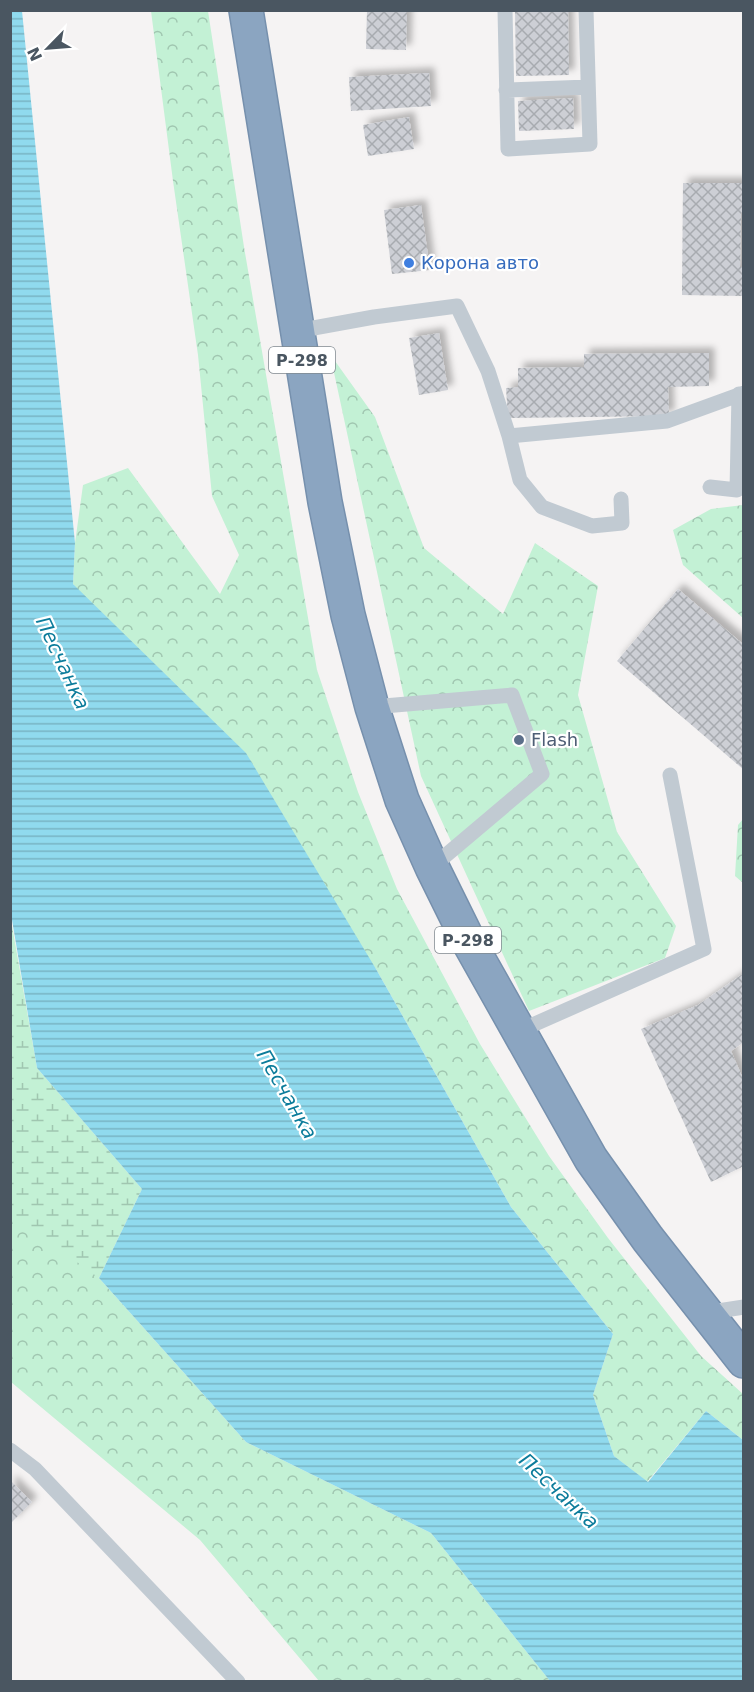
<svg xmlns="http://www.w3.org/2000/svg" width="754" height="1692" font-family="'DejaVu Sans',sans-serif">
<style>
.forest{fill:url(#forest-crowns)}
.wetland{fill:url(#wetland-marsh)}
.water{fill:url(#water-rules)}
.building{fill:url(#building-cross-hatch);filter:url(#shadow)}
.lines{fill:none;stroke-linecap:round;stroke-linejoin:round}
.highway-casing{stroke:#7690ad;stroke-width:36}
.lane{stroke:#c1cad2;stroke-width:15}
.highway{stroke:#8ba5c1;stroke-width:33}
.shop-dot{fill:#3f7fe0;stroke:#fff;stroke-width:2}
.service-dot{fill:#5c6f8a;stroke:#fff;stroke-width:2}
.labels{text-anchor:middle;stroke-width:4.5;stroke-linejoin:round;paint-order:stroke}
.shield{fill:#fff;stroke:#808990;stroke-width:1.5}
.shield-label{font-size:16px;font-weight:bold;fill:#4a5661}
.shop-label{font-size:18px;fill:#366cbe;stroke:#fff;text-anchor:start}
.service-label{font-size:18px;fill:#4e5e75;stroke:#fff;text-anchor:start}
.water-label{font-size:20px;font-style:italic;fill:#0c7c9b;stroke:#fff}
</style>
<defs>
<pattern id="forest-crowns" width="20" height="18" patternUnits="userSpaceOnUse" patternTransform="scale(1.5)"><rect width="20" height="18" fill="#c3f1d5"/><path d="M2 6a3 3 0 1 1 6 0M12 15a3 3 0 1 1 6 0" fill="none" stroke="#a0c6b0"/></pattern>
<pattern id="wetland-marsh" width="20" height="14" patternUnits="userSpaceOnUse" patternTransform="scale(1.5)"><rect width="20" height="14" fill="#c3f1d5"/><path d="M1 5h8M5 5V1M11 12h8M15 12V8" fill="none" stroke="#a0c6b0"/></pattern>
<pattern id="water-rules" width="6" height="5" patternUnits="userSpaceOnUse" patternTransform="scale(1.5)"><rect width="6" height="5" fill="#90daee"/><path d="M0 2.5h6" fill="none" stroke="#78b4c4"/></pattern>
<pattern id="building-cross-hatch" width="8" height="8" patternUnits="userSpaceOnUse" patternTransform="scale(1.5)"><rect width="8" height="8" fill="#cdcfd5"/><path d="M0 0l8 8M0 8l8-8" fill="none" stroke="#a8abb0"/></pattern>
<filter id="shadow"><feDropShadow dx="5.5" dy="-5.5" stdDeviation="3" flood-color="#0004"/></filter>
</defs>
<rect width="100%" height="100%" fill="#f5f3f3"/>
<!-- forest -->
<path class="forest" d="M 151,11 L 208,11 L 244,247 L 317,670 L 358,792 L 397,889 L 480,1044 L 549,1156 L 608,1238 L 701,1356 L 743,1394 L 743,1440 L 706,1411 L 647,1482 L 614,1456 L 593,1395 L 613,1334 L 511,1207 L 376,969 L 73,584 L 75,543 L 83,485 L 128,468 L 220,594 L 239,555 L 212,496 L 198,355 L 173,181 Z
M 330,354 L 375,417 L 424,548 L 503,614 L 535,543 L 598,586 L 578,695 L 617,832 L 676,926 L 665,958 L 529,1011 L 421,776 Z
M 743,505 L 744,505 L 743,618 L 683,565 L 673,530 L 711,509 Z
M 743,819 L 743,883 L 735,876 L 738,825 Z
M 10,1120 L 14,1129 L 99,1278 L 246,1442 L 431,1533 L 550,1681 L 319,1681 L 200,1540 L 11,1382 Z"/>
<!-- wetland -->
<path class="wetland" d="M 10,914 L 37,1068 L 142,1189 L 99,1278 L 11,1214 Z"/>
<!-- water -->
<path class="water" d="M 10,11 L 22,11 L 75,543 L 73,584 L 246,753 L 376,969 L 511,1207 L 613,1334 L 593,1395 L 614,1456 L 648,1482 L 706,1411 L 743,1440 L 743,1681 L 550,1681 L 431,1533 L 246,1442 L 99,1278 L 142,1189 L 37,1068 L 11,914 Z"/>
<!-- building -->
<path class="building" d="M 367,10 L 407,10 L 406,50 L 366,49 Z
M 515,10 L 568,10 L 569,75 L 516,76 Z
M 429,73 L 431,106 L 351,111 L 349,77 Z
M 573,98 L 574,129 L 519,131 L 518,101 Z
M 409,117 L 414,149 L 368,156 L 363,125 Z
M 683,183 L 744,183 L 744,213 L 741,213 L 740,267 L 744,267 L 744,296 L 682,295 Z
M 421,205 L 430,270 L 392,274 L 384,210 Z
M 439,333 L 448,390 L 419,395 L 409,338 Z
M 709,353 L 709,386 L 668,387 L 669,416 L 508,418 L 506,388 L 518,387 L 518,368 L 584,367 L 584,354 Z
M 678,589 L 744,645 L 744,770 L 617,661 Z
M 744,973 L 744,1042 L 731,1051 L 744,1081 L 744,1166 L 711,1182 L 641,1029 L 698,1005 Z
M 10,1480 L 32,1502 L 10,1524 Z"/>
<g class="lines">
<defs>
<path id="highway" d="M 246,10 L 325,502 L 348,615 L 372,707 L 402,800 L 432,867 L 471,946 L 591,1159 L 648,1239 L 744,1361"/>
</defs>
<!-- highway casing -->
<use href="#highway" class="highway-casing"/>
<!-- lane -->
<path class="lane" d="M 505,10 L 508,149 L 590,144 L 586,10
M 506,90 L 588,87
M 297,331 L 374,317 L 457,306 L 488,371 L 509,436 L 667,421 L 744,393
M 509,436 L 520,480 L 542,507 L 592,526 L 622,523 L 621,499
M 710,487 L 737,490 L 739,394
M 372,707 L 512,695 L 542,774 L 432,867
M 519,1031 L 704,949 L 670,775
M 705,1313 L 744,1307
M 10,1450 L 35,1469 L 238,1682"/>
<!-- highway -->
<use href="#highway" class="highway"/>
</g>
<!-- markers -->
<circle class="shop-dot" cx="409" cy="263" r="6"/>
<circle class="service-dot" cx="519" cy="740" r="6"/>
<g class="labels">
<!-- shield labels -->
<g class="shield">
<rect x="269" y="347" width="66" height="26" rx="4.5"/>
<rect x="435" y="927" width="66" height="26" rx="4.5"/>
</g>
<g class="shield-label">
<text x="302" y="366">Р-298</text>
<text x="468" y="946">Р-298</text>
</g>
<!-- shop labels -->
<g class="shop-label">
<text x="421" y="269">Корона авто</text>
</g>
<!-- service labels -->
<g class="service-label">
<text x="531" y="746">Flash</text>
</g>
<!-- water labels -->
<g class="water-label">
<text transform="translate(63 663) rotate(65)" y="7">Песчанка</text>
<text transform="translate(287 1094) rotate(60)" y="7">Песчанка</text>
<text transform="translate(559 1491) rotate(43)" y="7">Песчанка</text>
</g>
</g>
<!-- border -->
<rect width="754" height="1692" fill="none" stroke="#4a5661" stroke-width="24"/>
<!-- north arrow -->
<g transform="translate(48 48) rotate(245)" stroke="#ffffff" stroke-width="4.5" paint-order="stroke">
<path d="M0-4.5L10 22L0 15L-10 22Z" fill="#4a5661"/>
<text y="-9" font-size="16" font-weight="bold" text-anchor="middle" fill="#4a5661">N</text>
</g>
</svg>
